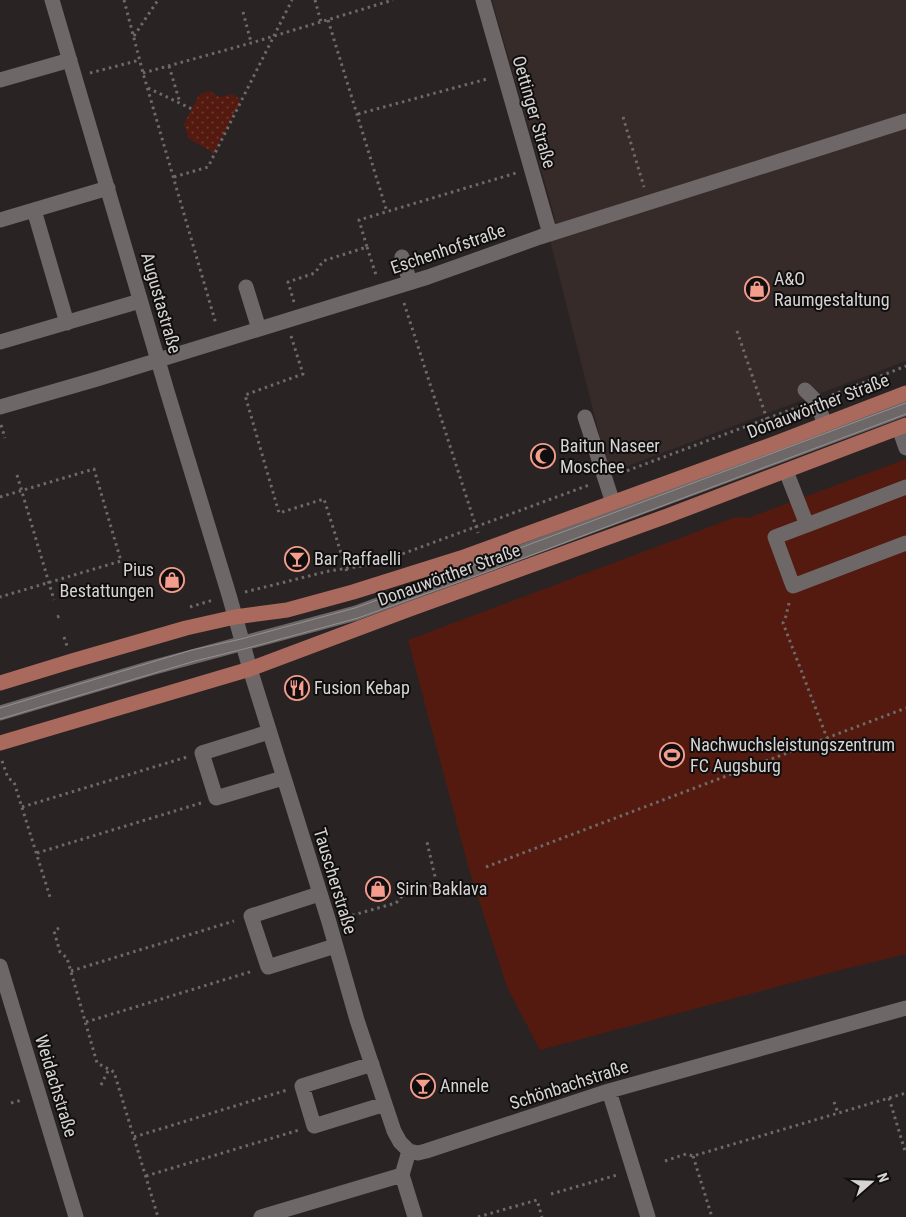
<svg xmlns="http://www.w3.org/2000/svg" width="906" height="1217" font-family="'Roboto Condensed',sans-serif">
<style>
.built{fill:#362b29}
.green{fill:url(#green-dots)}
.pitch{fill:#541a10}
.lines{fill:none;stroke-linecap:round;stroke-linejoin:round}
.path{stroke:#6e6a69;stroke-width:3;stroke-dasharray:2.5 4;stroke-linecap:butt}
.minor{stroke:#6d6867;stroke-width:15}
.major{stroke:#aa695d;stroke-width:15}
.tram{stroke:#93908f;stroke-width:1}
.labels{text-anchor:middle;stroke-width:4;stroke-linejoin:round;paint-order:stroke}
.street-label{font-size:18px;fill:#d6d3d3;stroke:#100e0e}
.poi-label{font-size:18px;fill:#d6d3d3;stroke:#100e0e;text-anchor:start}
</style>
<defs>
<pattern id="green-dots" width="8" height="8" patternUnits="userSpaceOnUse" patternTransform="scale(1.25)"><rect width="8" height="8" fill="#541a10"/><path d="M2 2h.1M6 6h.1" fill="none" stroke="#6c3a32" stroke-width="1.8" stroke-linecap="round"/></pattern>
</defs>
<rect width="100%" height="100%" fill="#292423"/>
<!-- built -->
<path class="built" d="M 492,0 L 906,0 L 906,361 L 609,473 L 551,244 L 555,218 Z"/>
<!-- green -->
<path class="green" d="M 209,91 L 220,97 L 232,94 L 241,100 L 214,153 L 189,139 L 184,124 L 199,95 Z"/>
<!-- pitch -->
<path class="pitch" d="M 906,459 L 906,954 L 844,969 L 540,1050 L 507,987 L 469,869 L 408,640 L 736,517 L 748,518 Z"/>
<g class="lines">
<!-- path -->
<path class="path" d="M 124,0 L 143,73 L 216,324
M 315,0 L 321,22
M 243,12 L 251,42
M 328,20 L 387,212
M 134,36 L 158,0
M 169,66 L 180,103
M 90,73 L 140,60
M 143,73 L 251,43 L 393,0
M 148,88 L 192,109
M 358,114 L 487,79
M 623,117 L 644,187
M 174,177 L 208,167 L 292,0
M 367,247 L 376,275
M 294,302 L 288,282 L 315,273 L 323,261 L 367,247 L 359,220 L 516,173
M 404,303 L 478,533
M 737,331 L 770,428
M 291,336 L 303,374 L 245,395 L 279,513 L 324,499 L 348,575
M 832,395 L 906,366
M 1,425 L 5,438
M 621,473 L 798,407
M 17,475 L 54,600
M 0,497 L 94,469 L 121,561 L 0,597
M 245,592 L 329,571 L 375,564 L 589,485
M 789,603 L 786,616 L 783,623 L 827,738
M 190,607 L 213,600
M 57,617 L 60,616
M 64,637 L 67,646
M 2,761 L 8,778 L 14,782 L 50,897
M 22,807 L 187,757
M 37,853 L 201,803
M 486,867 L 906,708
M 346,917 L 396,903 L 404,894 L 430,887 L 436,881 L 427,842
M 59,928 L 54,931 L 60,952 L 67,958 L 97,1063 L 114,1072 L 158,1217
M 71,971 L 234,921
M 86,1022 L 253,971
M 101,1085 L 109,1069
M 889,1098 L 905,1151 L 906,1150
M 834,1102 L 838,1113
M 11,1103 L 22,1100
M 134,1137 L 287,1090
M 693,1156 L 712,1217
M 665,1161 L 686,1154 L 693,1156 L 906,1093
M 146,1176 L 299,1130
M 551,1194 L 617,1175
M 478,1217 L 537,1200 L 542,1217"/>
<!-- minor -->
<path class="minor" d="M 52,0 L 167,391 L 229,595 L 250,669 L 329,922 L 357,1020 L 394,1131 L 400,1142 L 409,1151
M 483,0 L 550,234
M 0,80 L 70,60
M 34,210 L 67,323
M 0,220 L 108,188
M 402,257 L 410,282
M 246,287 L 259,329
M 0,342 L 140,301
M 805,390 L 816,401 L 825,424
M 0,407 L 97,379 L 428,277 L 540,237 L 906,121
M 585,417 L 613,503
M 899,428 L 906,448
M 786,471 L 807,525 L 775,537 L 793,586 L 906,543
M 807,525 L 906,487
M 0,713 L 151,668 L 356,613 L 481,567 L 906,408
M 269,732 L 202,753 L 216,798 L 283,778
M 319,894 L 251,916 L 268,967 L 335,946
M 0,966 L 76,1217
M 372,1064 L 302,1086 L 314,1126 L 385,1104
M 609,1091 L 648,1217
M 409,1151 L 418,1153 L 426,1151 L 609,1091 L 906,1008
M 402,1175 L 415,1217
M 261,1217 L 402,1175 L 409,1151"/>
<!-- major -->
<path class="major" d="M 0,683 L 72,661 L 186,628 L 235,617 L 287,610 L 353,592 L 461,558 L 776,443 L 906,393
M 0,743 L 250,669 L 410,609 L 667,516 L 906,425"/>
<!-- tram -->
<path class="tram" d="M 0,708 L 192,650 L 241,639 L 355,608 L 480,563 L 906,403
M 0,719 L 195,661 L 244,649 L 358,618 L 484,573 L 906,414"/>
</g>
<!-- icons -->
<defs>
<symbol id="shop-ring" viewBox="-11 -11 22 22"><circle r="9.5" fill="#100e0e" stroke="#f49d8c" stroke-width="1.5"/><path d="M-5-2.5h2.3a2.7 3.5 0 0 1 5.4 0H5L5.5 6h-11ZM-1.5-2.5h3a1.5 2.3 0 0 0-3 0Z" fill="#f49d8c"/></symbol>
<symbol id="mosque-ring" viewBox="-11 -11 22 22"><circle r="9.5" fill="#100e0e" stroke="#f49d8c" stroke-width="1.5"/><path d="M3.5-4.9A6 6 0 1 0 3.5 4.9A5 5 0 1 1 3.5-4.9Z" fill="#f49d8c"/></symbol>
<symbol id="bar-ring" viewBox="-11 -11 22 22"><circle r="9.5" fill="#100e0e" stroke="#f49d8c" stroke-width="1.5"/><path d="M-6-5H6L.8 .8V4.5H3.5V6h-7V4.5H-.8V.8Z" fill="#f49d8c"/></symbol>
<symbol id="restaurant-ring" viewBox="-11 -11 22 22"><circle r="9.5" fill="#100e0e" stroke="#f49d8c" stroke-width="1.5"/><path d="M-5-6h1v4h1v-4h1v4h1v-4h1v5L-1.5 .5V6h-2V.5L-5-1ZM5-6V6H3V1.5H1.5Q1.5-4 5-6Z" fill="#f49d8c"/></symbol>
<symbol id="stadium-ring" viewBox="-11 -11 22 22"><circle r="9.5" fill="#100e0e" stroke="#f49d8c" stroke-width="1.5"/><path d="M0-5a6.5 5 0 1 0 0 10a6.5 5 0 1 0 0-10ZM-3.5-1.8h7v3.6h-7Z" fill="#f49d8c"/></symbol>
</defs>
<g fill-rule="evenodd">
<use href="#shop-ring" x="743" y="275" width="28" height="28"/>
<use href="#mosque-ring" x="529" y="442" width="28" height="28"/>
<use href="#bar-ring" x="283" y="545" width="28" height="28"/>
<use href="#shop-ring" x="158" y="566" width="28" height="28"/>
<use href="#restaurant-ring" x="283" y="674" width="28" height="28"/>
<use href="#stadium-ring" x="658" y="741" width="28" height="28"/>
<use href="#shop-ring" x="364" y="875" width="28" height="28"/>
<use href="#bar-ring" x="409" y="1072" width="28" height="28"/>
</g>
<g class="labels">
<!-- street labels -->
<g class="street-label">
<text transform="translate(534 112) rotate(74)" y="6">Oettinger Straße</text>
<text transform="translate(448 249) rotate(-19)" y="6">Eschenhofstraße</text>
<text transform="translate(161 303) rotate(74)" y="6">Augustastraße</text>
<text transform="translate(818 406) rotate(-21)" y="6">Donauwörther Straße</text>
<text transform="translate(449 575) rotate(-20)" y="6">Donauwörther Straße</text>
<text transform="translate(335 881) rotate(73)" y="6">Tauscherstraße</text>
<text transform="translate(569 1085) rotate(-18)" y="6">Schönbachstraße</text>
<text transform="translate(56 1086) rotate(73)" y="6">Weidachstraße</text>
</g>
<!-- poi labels -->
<g class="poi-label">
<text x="774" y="285">A&amp;O<tspan x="774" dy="21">Raumgestaltung</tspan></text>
<text x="560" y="452">Baitun Naseer<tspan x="560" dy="21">Moschee</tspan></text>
<text x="314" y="565">Bar Raffaelli</text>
<text x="154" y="576" text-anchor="end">Pius<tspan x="154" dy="21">Bestattungen</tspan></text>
<text x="314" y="694">Fusion Kebap</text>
<text x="690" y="751">Nachwuchsleistungszentrum<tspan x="690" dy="21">FC Augsburg</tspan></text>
<text x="396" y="895">Sirin Baklava</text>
<text x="440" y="1092">Annele</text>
</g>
</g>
<!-- north arrow -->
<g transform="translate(871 1182) rotate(70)" stroke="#100e0e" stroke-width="4" paint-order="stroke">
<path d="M0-4L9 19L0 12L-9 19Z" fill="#d6d3d3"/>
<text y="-8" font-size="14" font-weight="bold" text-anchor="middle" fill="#d6d3d3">N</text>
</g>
</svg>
